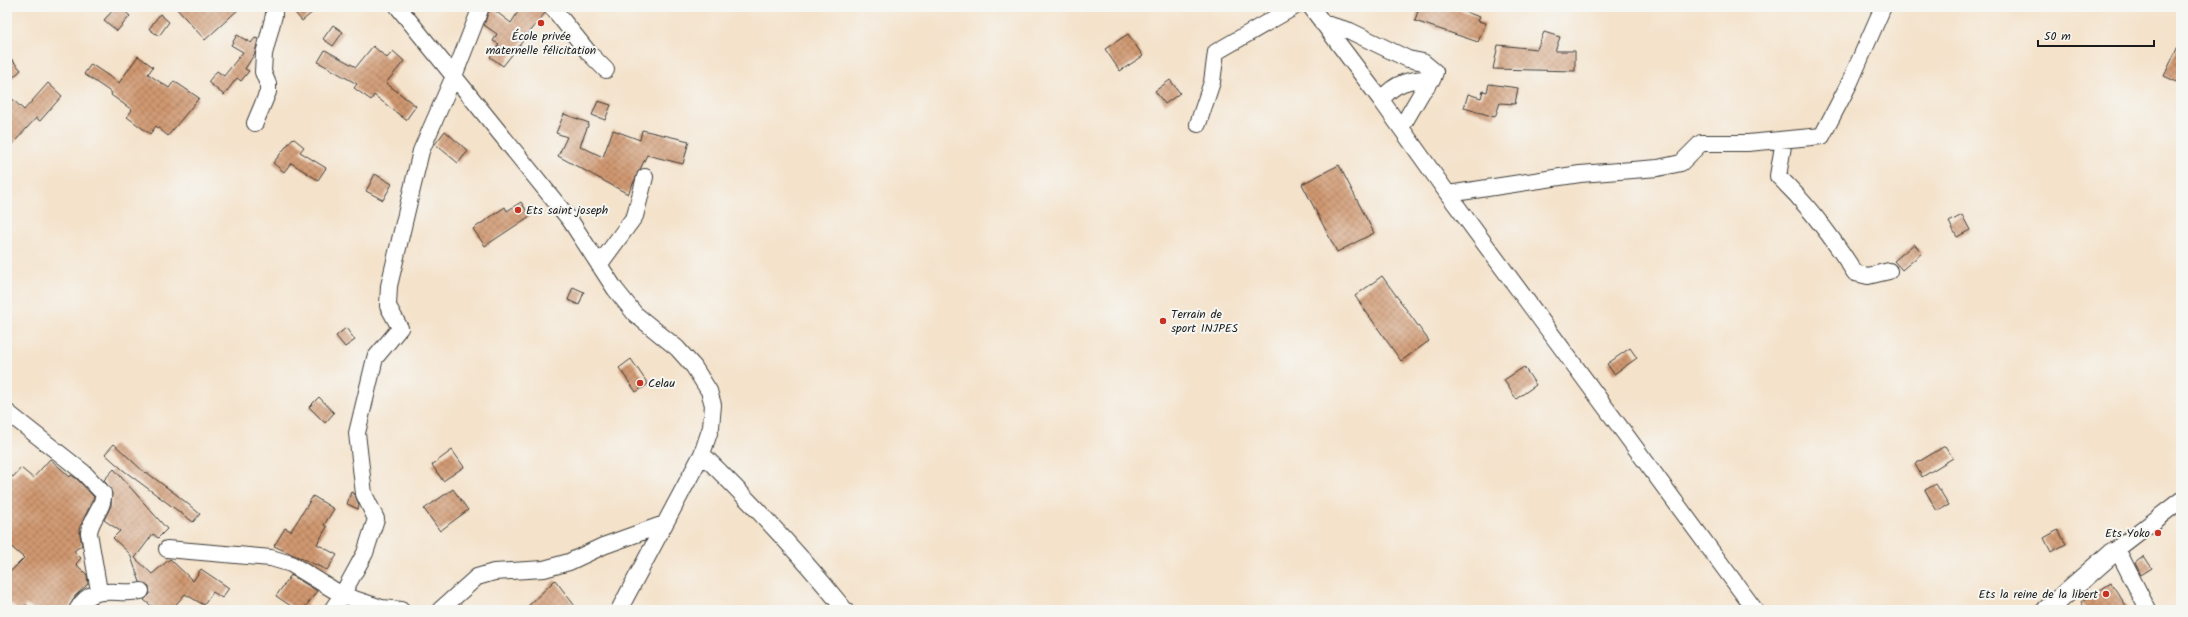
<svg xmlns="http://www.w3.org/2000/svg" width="2188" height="617" font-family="Kalam,sans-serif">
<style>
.building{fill:url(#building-cross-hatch)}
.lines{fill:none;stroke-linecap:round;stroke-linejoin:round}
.minor-casing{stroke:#3c3a36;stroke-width:18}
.tertiary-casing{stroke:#3c3a36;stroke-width:22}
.minor{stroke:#fff;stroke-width:16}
.tertiary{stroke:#fff;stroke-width:20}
.poi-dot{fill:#c8321e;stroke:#f6f6f2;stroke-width:1.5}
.labels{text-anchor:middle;stroke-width:4;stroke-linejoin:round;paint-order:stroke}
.poi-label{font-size:12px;fill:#1c1c1c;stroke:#f6f6f2;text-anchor:start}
</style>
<defs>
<pattern id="building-cross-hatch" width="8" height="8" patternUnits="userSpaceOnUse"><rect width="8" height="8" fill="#d09871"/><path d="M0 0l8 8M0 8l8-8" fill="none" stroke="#a87b5c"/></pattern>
</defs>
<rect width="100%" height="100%" fill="#f6f6f2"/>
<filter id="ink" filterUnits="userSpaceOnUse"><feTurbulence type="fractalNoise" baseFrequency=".025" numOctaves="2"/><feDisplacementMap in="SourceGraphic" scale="8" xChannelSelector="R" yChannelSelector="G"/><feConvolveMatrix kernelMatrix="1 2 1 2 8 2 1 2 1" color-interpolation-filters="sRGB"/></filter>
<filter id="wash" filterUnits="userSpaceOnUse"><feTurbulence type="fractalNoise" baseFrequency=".012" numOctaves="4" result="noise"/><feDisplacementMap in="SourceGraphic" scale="16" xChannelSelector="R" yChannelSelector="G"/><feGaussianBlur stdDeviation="0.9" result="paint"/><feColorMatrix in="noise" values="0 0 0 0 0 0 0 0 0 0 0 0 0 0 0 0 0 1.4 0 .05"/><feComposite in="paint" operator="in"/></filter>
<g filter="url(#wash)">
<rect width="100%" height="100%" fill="#f4e2ca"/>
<g id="blocks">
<!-- building -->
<path class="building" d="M 116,7 L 120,7 L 130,16 L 117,31 L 104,20 Z
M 175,7 L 241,7 L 205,40 Z
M 290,7 L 319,7 L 302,21 Z
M 490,7 L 511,23 L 521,7 L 539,7 L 545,13 L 503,66 L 490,57 L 499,44 L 493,41 L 497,34 L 484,25 Z
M 1419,7 L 1451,7 L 1480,17 L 1478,21 L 1486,23 L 1478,42 L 1415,21 Z
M 160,14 L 169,22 L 159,36 L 149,29 Z
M 333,25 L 343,32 L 333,46 L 323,39 Z
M 1544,32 L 1560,37 L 1555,51 L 1575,51 L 1575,71 L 1493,69 L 1498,45 L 1537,49 Z
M 1128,34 L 1143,56 L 1120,71 L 1105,49 Z
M 237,35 L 251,43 L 255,38 L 258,39 L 255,53 L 245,69 L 249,71 L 241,81 L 237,78 L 224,95 L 208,82 L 217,71 L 224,76 L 243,52 L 231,45 Z
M 2181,40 L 2181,84 L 2164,76 Z
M 373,46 L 387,58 L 393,51 L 404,61 L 386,83 L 416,106 L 406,120 L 374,95 L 371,100 L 354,88 L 357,84 L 318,62 L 325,50 L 356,67 Z
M 7,54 L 21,70 L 7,83 Z
M 138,56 L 153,67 L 148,74 L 169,88 L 174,81 L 199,98 L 168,136 L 156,126 L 150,134 L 127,117 L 132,110 L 111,95 L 112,93 L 84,74 L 91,64 L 119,83 Z
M 1170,80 L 1180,93 L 1165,104 L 1155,91 Z
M 48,83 L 62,96 L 40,121 L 36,118 L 7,150 L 7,94 L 24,110 Z
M 1489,84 L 1518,88 L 1515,104 L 1500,103 L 1495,117 L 1464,108 L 1468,94 L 1481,98 L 1483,91 L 1487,92 Z
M 598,101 L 611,105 L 605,120 L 592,115 Z
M 564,114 L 589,123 L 580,146 L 603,157 L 613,130 L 640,140 L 642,130 L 689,141 L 683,164 L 647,155 L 628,194 L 558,156 L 567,137 L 556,133 Z
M 445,131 L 468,151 L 458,163 L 435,144 Z
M 293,138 L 304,147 L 300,152 L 326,168 L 318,180 L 291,163 L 284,172 L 273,163 Z
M 1339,165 L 1374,233 L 1337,252 L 1302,184 Z
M 375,174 L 392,184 L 383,200 L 366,191 Z
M 521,202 L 530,216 L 485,246 L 473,229 L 505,207 L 507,211 Z
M 1962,215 L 1970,230 L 1957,237 L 1949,222 Z
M 1914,244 L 1922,253 L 1902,270 L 1894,261 Z
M 1382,276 L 1429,341 L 1401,361 L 1355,296 Z
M 573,287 L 584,292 L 579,305 L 568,300 Z
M 346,328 L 355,340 L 345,347 L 336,336 Z
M 1630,348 L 1637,358 L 1614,374 L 1607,364 Z
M 631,359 L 648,384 L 636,392 L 619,368 Z
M 1524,367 L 1536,385 L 1516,399 L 1504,380 Z
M 319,397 L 334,413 L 325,423 L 309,407 Z
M 114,444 L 145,473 L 146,472 L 177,495 L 200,514 L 193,522 L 123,470 L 105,454 Z
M 1945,446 L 1953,458 L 1922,477 L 1915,464 Z
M 452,450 L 464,467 L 443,481 L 432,465 Z
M 50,459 L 70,477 L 71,475 L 77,479 L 94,497 L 79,529 L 82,545 L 74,551 L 81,558 L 76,564 L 87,575 L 88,584 L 75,596 L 68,610 L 35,610 L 26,605 L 22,610 L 18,610 L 7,600 L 7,575 L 24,558 L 7,543 L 7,472 L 13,477 L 21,468 L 33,478 Z
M 114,469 L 167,529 L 158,538 L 153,534 L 135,558 L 152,574 L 170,559 L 193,581 L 201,569 L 229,588 L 222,598 L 213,592 L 204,605 L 185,594 L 171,610 L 156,610 L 144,600 L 150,594 L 149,586 L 140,582 L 130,554 L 113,538 L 120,531 L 104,520 L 111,506 L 112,493 L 104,480 Z
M 1936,484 L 1949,505 L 1937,511 L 1925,490 Z
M 453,489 L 468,510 L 440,531 L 424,509 Z
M 351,492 L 354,493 L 359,505 L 358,509 L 347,504 Z
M 313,496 L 334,509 L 324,525 L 327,527 L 317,544 L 337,555 L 327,570 L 274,546 L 285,528 L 291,531 Z
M 2058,530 L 2066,544 L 2051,552 L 2044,538 Z
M 2144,556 L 2152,568 L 2141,575 L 2135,563 Z
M 291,575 L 317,591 L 303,610 L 297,610 L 276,596 Z
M 555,580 L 578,610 L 524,610 Z
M 2111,583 L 2129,610 L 2086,610 L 2081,602 Z
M 96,603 L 103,610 L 89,610 L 90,608 Z"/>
</g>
</g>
<g filter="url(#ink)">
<use href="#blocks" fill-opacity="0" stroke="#3c3a36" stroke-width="1"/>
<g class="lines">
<defs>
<path id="minor" d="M 398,7 L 570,220 L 615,289 L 635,314 L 677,348 L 694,367 L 709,391 L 713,405 L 711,427 L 702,454 L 619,610
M 552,7 L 589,53 L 606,70
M 1311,7 L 1381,100 L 1448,194 L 1755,610
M 1322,23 L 1350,31 L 1408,59 L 1423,62 L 1435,72 L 1433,78 C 1410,80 1396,81 1381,100
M 255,123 L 268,92 L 268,84 L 263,72 L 264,54 L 274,15 L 274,7
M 1198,124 L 1212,82 L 1216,52 L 1294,7
M 1401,128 L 1422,92 L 1433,78
M 1784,140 L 1778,176 C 1808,205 1833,238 1855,273 L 1868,276 L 1889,271
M 1448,194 L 1580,174 L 1658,168 L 1681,163 L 1701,143 L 1748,143 L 1822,136 L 1850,82 L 1883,7
M 599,265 L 635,216 L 645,177
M 7,412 L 83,472 L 103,493 C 105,507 90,519 89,533 L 99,591
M 702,454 C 752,503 801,555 845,610
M 167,549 L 271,558 L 291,564 L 342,595 L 332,610
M 2117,549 L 2148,610
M 2112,553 L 2181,500
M 77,610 C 92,582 115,596 141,591
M 401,610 L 382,608 L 342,595 L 365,553 L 376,519 L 364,494 L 357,433 L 375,358 L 400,328 L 388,306 L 389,286 L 421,151 L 454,76 L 481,7
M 440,610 L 477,577 L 494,572 L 544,569 L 569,562 L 603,546 L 664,524"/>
<path id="tertiary" d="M 2047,610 L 2112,553"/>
</defs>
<!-- minor casing -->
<use href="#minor" class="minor-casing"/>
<!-- tertiary casing -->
<use href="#tertiary" class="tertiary-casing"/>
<!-- minor -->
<use href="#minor" class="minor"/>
<!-- tertiary -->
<use href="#tertiary" class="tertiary"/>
</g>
</g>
<!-- markers -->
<g class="poi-dot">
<circle cx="541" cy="23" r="4"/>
<circle cx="518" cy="210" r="4"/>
<circle cx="1163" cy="321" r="4"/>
<circle cx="640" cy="383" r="4"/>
<circle cx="2158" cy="533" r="4"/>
<circle cx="2106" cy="594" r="4"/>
</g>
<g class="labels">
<!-- poi labels -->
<g class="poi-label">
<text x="541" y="40" text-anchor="middle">École privée<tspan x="541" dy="14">maternelle félicitation</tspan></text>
<text x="526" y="214">Ets saint joseph</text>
<text x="1171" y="318">Terrain de<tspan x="1171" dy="14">sport INJPES</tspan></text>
<text x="648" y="387">Celau</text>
<text x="2150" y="537" text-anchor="end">Ets Yoko</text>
<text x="2098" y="598" text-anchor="end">Ets la reine de la libert</text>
</g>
</g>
<!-- margin -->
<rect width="2188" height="617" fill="none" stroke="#f6f6f2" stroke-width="24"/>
<!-- scale -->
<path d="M2038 40v6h116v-6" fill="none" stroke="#1c1c1c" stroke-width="2"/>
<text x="2044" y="40" font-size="12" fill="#1c1c1c" stroke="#f6f6f2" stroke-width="3" paint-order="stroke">50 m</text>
</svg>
